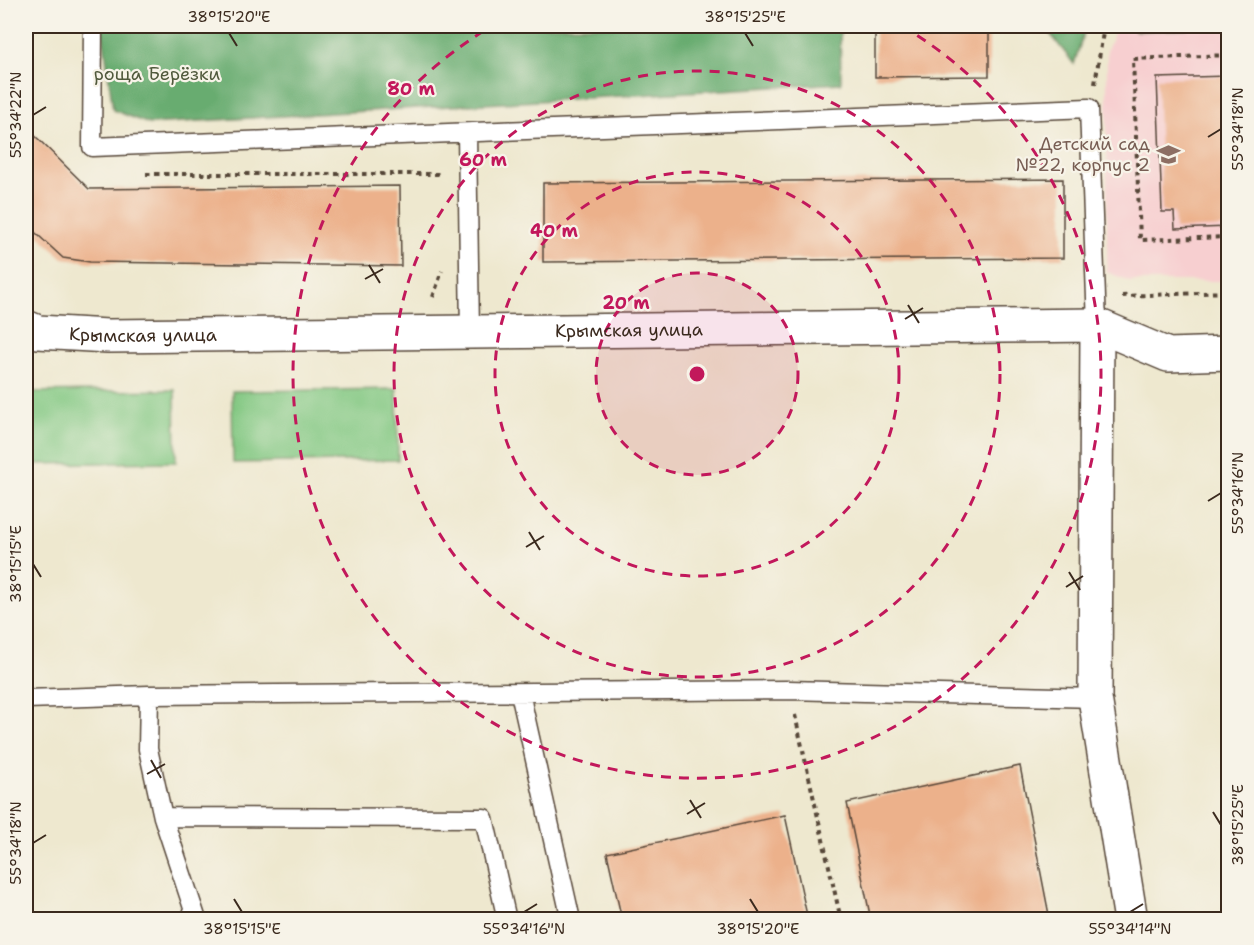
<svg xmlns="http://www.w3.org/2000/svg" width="1254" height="945" font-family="'Shantell Sans',sans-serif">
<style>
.built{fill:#f7cfd0}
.green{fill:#81c781;stroke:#5e7850;stroke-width:1.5}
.forest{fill:#68ac6f;stroke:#526b46;stroke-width:1.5}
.building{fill:#ecb18b}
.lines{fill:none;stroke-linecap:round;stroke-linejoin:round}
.lane-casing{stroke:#564639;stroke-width:21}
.street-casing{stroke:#564639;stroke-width:36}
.path{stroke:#564639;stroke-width:4;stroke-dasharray:4.5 4.5;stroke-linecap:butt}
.lane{stroke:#fff;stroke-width:18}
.street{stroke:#fff;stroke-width:33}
.ticks{fill:none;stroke:#3b2a1e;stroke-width:2}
.ring{fill:none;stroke:#c2185b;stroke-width:3;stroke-dasharray:10 8}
.labels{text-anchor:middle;stroke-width:4.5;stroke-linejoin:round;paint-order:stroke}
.park-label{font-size:18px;fill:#50593c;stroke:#f7f3e8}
.education-label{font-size:18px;fill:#785e54;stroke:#f7f3e8;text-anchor:end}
.street-label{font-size:18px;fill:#3b2a1e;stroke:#f7f3e8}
.centre{fill:#c2185b;stroke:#f7f3e8;stroke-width:3}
.ring-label{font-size:18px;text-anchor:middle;font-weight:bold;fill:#c2185b;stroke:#f7f3e8;stroke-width:4.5;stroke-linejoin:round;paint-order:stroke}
.neatline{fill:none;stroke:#3b2a1e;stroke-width:2}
.ticks-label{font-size:15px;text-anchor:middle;fill:#3b2a1e}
</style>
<rect width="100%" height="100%" fill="#f7f3e8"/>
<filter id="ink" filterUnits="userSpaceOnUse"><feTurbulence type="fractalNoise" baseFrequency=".0167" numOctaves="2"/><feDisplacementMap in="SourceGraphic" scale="12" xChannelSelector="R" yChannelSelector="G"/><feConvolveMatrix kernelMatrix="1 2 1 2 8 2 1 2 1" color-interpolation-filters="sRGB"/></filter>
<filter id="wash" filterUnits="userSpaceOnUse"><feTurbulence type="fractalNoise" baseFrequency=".008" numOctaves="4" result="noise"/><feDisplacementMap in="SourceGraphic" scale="24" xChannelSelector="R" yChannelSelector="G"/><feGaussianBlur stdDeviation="1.35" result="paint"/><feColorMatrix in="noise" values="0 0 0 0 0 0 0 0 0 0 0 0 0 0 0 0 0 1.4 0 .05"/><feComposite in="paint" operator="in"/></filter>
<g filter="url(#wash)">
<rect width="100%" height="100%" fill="#eee8cf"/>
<!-- built -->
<path class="built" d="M 1114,26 L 1228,26 L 1228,281 L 1129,281 L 1107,272 L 1107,50 L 1113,36 Z"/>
<!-- green -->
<path class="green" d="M 1135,26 L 1187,26 L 1187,29 L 1135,31 Z
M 397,389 L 398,460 L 233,463 L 232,391 Z
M 175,390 L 176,462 L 26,464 L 26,392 Z"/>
<!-- forest -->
<path class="forest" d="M 102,26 L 840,26 L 841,83 L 149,124 L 113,110 Z
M 1044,26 L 1086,26 L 1074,64 Z"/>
<g id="blocks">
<!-- building -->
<path class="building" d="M 875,26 L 989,26 L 989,76 L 875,77 Z
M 1228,76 L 1228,227 L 1175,229 L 1174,212 L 1162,212 L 1157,78 Z
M 26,127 L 89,189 L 400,186 L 401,266 L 90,262 L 63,258 L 26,224 Z
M 1063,179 L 1063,258 L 543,262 L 543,183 Z
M 1020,766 L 1050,920 L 871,920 L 847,803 Z
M 785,815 L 808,920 L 622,920 L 607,853 Z"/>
</g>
</g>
<g filter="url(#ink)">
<use href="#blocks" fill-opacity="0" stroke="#564639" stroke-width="1.5"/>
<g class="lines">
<defs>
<path id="lane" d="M 93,26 L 92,147 L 1089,108 L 1097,325
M 467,133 L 470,332
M 520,693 L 571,920
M 149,695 L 148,749 L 163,817 L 197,920
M 26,699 L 149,695 L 789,690 L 1095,698
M 163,817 L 484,818 L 507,920"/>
<g id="street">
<path d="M 1097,325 L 1095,698 L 1131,920"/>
<path id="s1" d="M 26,327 L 38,332 L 108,336 L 1097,325 L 1168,355 L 1228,353"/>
</g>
</defs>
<!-- lane casing -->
<use href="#lane" class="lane-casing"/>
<!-- street casing -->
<use href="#street" class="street-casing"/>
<!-- path -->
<path class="path" d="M 1228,55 L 1133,59 L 1140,240 L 1228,237
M 1095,84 L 1104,26
M 146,174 L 442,174
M 1122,296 L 1228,292
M 433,297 L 442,271
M 795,715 L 841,920"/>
<!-- lane -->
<use href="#lane" class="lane"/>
<!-- street -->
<use href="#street" class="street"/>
</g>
</g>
<!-- ticks -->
<path class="ticks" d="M 229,33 L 237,46M 745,33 L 753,46M 33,115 L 46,107M 1208,137 L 1221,129M 369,265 L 380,283M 365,279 L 383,269M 908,305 L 919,323M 905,319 L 923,308M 1208,501 L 1221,493M 529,532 L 540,550M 526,547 L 544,536M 33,564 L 41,577M 1069,572 L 1080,590M 1066,587 L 1083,576M 151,760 L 161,778M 147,774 L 165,764M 690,800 L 701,818M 1213,812 L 1221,825M 687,814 L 705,803M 33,843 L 46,835M 234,899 L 242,912M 750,899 L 758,912M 524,912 L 537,904M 1130,912 L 1143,904"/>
<!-- distance rings -->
<circle cx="697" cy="374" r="101" fill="#c2185b" fill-opacity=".12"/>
<g class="ring">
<circle cx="697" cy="374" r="101"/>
<circle cx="697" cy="374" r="202"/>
<circle cx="697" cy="374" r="303"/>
<path d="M902 26A404 404 0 1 1 492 26"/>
</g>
<!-- icons -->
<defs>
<symbol id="school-bare" viewBox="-9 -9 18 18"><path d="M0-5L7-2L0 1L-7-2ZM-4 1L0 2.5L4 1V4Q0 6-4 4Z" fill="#8d6e63" stroke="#f7f3e8" stroke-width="2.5" paint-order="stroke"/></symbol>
</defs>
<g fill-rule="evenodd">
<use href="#school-bare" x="1152" y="138" width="33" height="33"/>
</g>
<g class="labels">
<!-- park labels -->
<g class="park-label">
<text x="157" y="80">роща Берёзки</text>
</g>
<!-- education labels -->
<g class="education-label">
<text x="1150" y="150">Детский сад<tspan x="1150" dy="21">№22, корпус 2</tspan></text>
</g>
<!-- street labels -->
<g class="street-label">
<text dy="6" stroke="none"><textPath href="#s1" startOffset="604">Крымская улица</textPath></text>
<text dy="6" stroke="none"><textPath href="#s1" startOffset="118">Крымская улица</textPath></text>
</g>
</g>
<circle cx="697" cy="374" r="9" class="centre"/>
<g class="ring-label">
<text x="411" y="95">80 m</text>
<text x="483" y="166">60 m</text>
<text x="554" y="237">40 m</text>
<text x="626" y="309">20 m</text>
</g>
<!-- margin -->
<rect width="1254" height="945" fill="none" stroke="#f7f3e8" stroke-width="66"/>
<rect x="33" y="33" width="1188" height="879" class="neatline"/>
<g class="ticks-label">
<text x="229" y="22">38°15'20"E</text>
<text x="745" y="22">38°15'25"E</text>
<text transform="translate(16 115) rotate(-90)" y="5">55°34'22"N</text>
<text transform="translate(1238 129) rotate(-90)" y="5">55°34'18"N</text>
<text transform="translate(1238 493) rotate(-90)" y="5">55°34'16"N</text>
<text transform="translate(16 564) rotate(-90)" y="5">38°15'15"E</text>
<text transform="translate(1238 825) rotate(-90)" y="5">38°15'25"E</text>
<text transform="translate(16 843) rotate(-90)" y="5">55°34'18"N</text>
<text x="242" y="934">38°15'15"E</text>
<text x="524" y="934">55°34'16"N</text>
<text x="758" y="934">38°15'20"E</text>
<text x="1130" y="934">55°34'14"N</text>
</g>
</svg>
